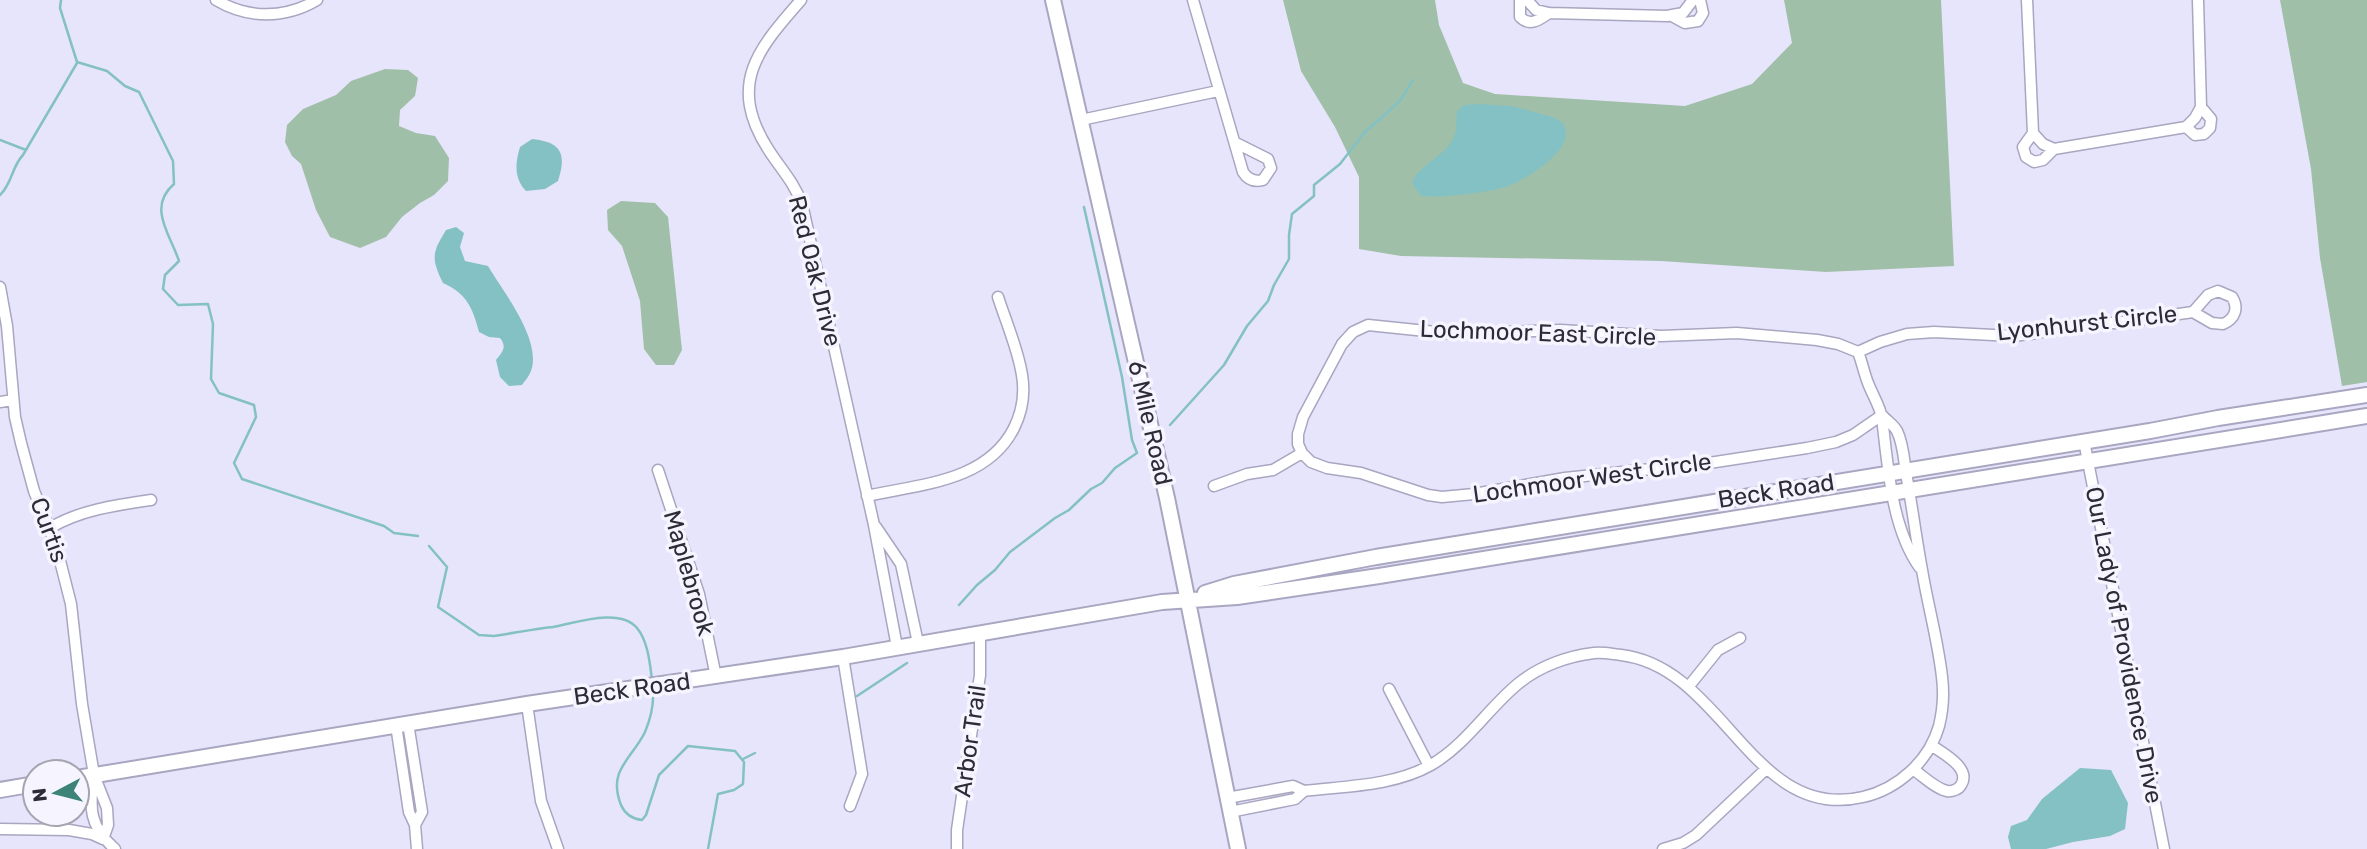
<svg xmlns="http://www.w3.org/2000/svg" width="2367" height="849" font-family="Rubik,sans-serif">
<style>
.green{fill:#a0bfa8}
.water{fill:#83c1c4}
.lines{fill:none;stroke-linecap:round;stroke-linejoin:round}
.stream{stroke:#83c1c4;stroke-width:2.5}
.street-casing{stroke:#a8a6c0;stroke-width:13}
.secondary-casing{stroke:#a8a6c0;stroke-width:18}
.street{stroke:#fff;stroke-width:10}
.secondary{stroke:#fff;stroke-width:14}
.labels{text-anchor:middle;stroke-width:7;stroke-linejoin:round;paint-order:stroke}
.street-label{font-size:24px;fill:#2c2b36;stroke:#f5f4ff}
</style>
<rect width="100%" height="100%" fill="#e7e5fb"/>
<!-- green -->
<path class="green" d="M 1283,0 L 1435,0 L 1439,25 L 1463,83 L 1495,94 L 1685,106 L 1752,84 L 1792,43 L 1784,0 L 1941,0 L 1954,266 L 1826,272 L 1661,261 L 1401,256 L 1359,249 L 1359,177 L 1335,127 L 1301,71 Z
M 2280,0 L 2367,0 L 2367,382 L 2342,386 L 2320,258 L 2311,169 Z
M 385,69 L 408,70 L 418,78 L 415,96 L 400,110 L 399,126 L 416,133 L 435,136 L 449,158 L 448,181 L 434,195 L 420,203 L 402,217 L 386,237 L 360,248 L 330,237 L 316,210 L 301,164 L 292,156 L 285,142 L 287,125 L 303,109 L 336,95 L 351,81 Z
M 621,201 L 655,203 L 668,217 L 682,350 L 674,365 L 656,365 L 644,349 L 640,301 L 622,246 L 608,230 L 607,210 Z"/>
<!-- water -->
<path class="water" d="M 1478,104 L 1512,106 L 1552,117 L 1563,123 C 1564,126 1566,130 1566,133 C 1567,153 1529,177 1513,184 C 1493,193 1442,198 1421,196 L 1412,183 C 1420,163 1449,155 1455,134 C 1457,127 1456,118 1457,111 L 1464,105 Z
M 532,139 C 561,142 567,153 558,181 L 545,189 L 526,191 C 514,178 515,164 520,147 Z
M 456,227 L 464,233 L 460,247 L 465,261 L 488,266 C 504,293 542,340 531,371 C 529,376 525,381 522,385 L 509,386 L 500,377 L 496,360 C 503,351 507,347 500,338 L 489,337 L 479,332 C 473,308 466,293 443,283 C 431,258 432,253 446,230 Z
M 2080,768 L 2111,770 L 2128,803 L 2125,829 L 2110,836 L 2073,842 L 2046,849 L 2011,849 L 2008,837 L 2011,826 L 2027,820 L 2042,799 Z"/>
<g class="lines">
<!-- stream -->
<path class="stream" d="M 61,0 L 60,8 L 77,62
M 77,62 L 107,71 L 125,86 L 139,92 L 173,161 L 174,184 C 147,207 170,234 179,261 L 165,275 L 163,289 L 178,305 L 208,304 L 213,324 L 211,379 L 219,393 L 254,405 L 256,417 L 234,463 L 242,479 L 384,526 L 394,533 L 418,536
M 0,140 L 26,150
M 0,195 C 12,184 12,166 23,155 L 77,63
M 1170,425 L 1224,365 L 1247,326 L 1268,301 L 1274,285 L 1289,259 L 1289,235 L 1292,214 L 1314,196 L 1314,185 L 1340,164 L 1364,133 L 1400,101 L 1413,80
M 429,546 L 447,567 L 438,607 L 479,635 L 494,636 C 514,633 534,629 553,627 C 575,623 620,607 637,628 C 648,641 650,664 652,680
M 959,605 L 977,585 L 995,570 L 1010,552 L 1055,518 L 1069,510 L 1091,489 L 1102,483 L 1115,468 L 1137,453 L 1132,440 L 1122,377 L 1084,207
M 653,690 C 654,705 651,718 645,732 C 632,759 607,770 621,805 C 625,814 632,819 642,820 L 646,815 L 659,775 L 688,746 L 735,751 L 744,762 L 743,784 L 734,790 L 718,794 L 708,849
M 857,696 L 907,663
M 743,759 L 755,753"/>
<defs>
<path id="street" d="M 216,0 C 248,19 285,19 317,0
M 801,0 C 758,49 727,84 768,149 C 780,168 794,182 802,204 L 874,525 L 897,647
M 1193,0 L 1243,172 C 1248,180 1255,182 1263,180 L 1271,168 L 1268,159 L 1236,143
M 1520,0 L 1520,17 C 1530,27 1539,20 1549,13
M 1527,0 L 1536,10 L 1549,13 L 1667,16 L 1683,13 L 1693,0
M 2027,0 L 2033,133 L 2043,144 L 2054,149 L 2186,127 L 2195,118 L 2201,107 L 2198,0
M 1672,16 L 1685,23 L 1698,21 L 1703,13 L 1700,0
M 1081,120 L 1218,91
M 2186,127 L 2195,135 L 2204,134 L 2210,128 L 2211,119 L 2201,107
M 2033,133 L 2023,147 L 2026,157 L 2034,162 L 2043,160 L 2054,149
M 0,287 L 7,326 L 15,417 L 21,443 L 34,491 L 56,545 L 71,604 L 82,704 L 94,775 L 107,808 L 108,825 L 103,839
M 2218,291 L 2232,297 C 2239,308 2235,319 2223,324 L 2212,323 L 2193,312 L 2208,295 Z
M 1858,352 L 1838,344 L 1817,340 L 1737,333 L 1661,336 L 1560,330 L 1455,334 L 1368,325 L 1353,332 L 1342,344 L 1303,417 L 1298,434 L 1298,444 L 1302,453 L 1311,462 L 1327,468 L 1361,473 L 1428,495 L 1442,497 L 1474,494 L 1565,478 L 1709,463 L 1807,448 L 1836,442 L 1853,435 L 1882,415
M 1858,352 L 1880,342 L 1907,334 L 1934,332 L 2013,336 L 2038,333 L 2078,323 L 2116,323 L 2193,312
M 1858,352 C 1862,362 1864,373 1868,383 C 1872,394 1880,406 1882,418 C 1888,465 1891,528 1920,568
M 0,402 L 13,400
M 2084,441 L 2164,849
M 658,470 L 699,594 L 716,677
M 1214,486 L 1247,474 L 1273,470 L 1302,453
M 867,496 C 920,484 987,482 1014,428 C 1022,412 1025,393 1022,375 C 1018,349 1006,322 998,297
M 876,527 L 901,564 L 918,643
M 50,528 C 80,510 116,505 151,500
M 843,657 L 862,774 L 850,806
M 1689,686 L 1718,650 L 1740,638
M 1389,689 L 1429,766
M 527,704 L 541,801 L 558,849
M 396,725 L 409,812 L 415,825 L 422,812 L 408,723
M 1914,770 C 1923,776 1936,789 1947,791 C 1952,792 1959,789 1961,785 C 1972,768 1942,753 1931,745
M 94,775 C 89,808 89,826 115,849
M 1227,798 L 1293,786 L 1304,791 C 1346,786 1394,786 1431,765 C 1467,744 1488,708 1519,683 C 1540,666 1568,656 1594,653 C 1603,652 1612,654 1621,655 C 1724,667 1752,823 1863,797 C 1898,789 1929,761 1939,726 C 1943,710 1944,693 1942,677 C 1938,641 1928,606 1922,570 C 1916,538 1912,505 1906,473 C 1904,459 1903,443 1897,431 C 1894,425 1886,420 1882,415
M 1230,812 L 1295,799 L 1304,791
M 415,825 L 417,849
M 0,829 L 69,830 L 92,834 L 103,839
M 957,849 L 957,830 L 980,675 L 980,633
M 1663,849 L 1683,843 L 1696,835 L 1766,769"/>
<path id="secondary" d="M 1053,0 L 1167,498 L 1238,849
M 1205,593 L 1234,584 L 1376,557 L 2150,431 L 2218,418 L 2367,395
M 77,778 L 527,704 L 843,657 L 1162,602 L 1237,597 L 1379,576 L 2367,416
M 0,790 L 35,784"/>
</defs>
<!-- street casing -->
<use href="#street" class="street-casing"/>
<!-- secondary casing -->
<use href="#secondary" class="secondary-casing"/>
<!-- street -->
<use href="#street" class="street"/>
<!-- secondary -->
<use href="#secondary" class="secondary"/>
</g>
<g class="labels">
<!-- street labels -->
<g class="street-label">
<text transform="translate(815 271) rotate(76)" y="8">Red Oak Drive</text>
<text transform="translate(2087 323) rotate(-6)" y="8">Lyonhurst Circle</text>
<text transform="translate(1538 333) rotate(2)" y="8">Lochmoor East Circle</text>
<text transform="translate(1150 423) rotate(77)" y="8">6 Mile Road</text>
<text transform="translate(1592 478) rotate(-8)" y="8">Lochmoor West Circle</text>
<text transform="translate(1776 491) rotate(-9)" y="8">Beck Road</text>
<text transform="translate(49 530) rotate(70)" y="8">Curtis</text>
<text transform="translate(689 573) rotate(74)" y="8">Maplebrook</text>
<text transform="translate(2124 645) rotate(79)" y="8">Our Lady of Providence Drive</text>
<text transform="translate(632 689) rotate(-8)" y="8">Beck Road</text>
<text transform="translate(970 741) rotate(-82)" y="8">Arbor Trail</text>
</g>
</g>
<!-- north arrow -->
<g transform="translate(56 793) rotate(263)"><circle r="33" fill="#f5f4ff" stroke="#a5a4af" stroke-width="2"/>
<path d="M0-5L12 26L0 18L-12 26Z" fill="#3e8378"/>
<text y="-10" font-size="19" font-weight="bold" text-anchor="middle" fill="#2c2b36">N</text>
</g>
</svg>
